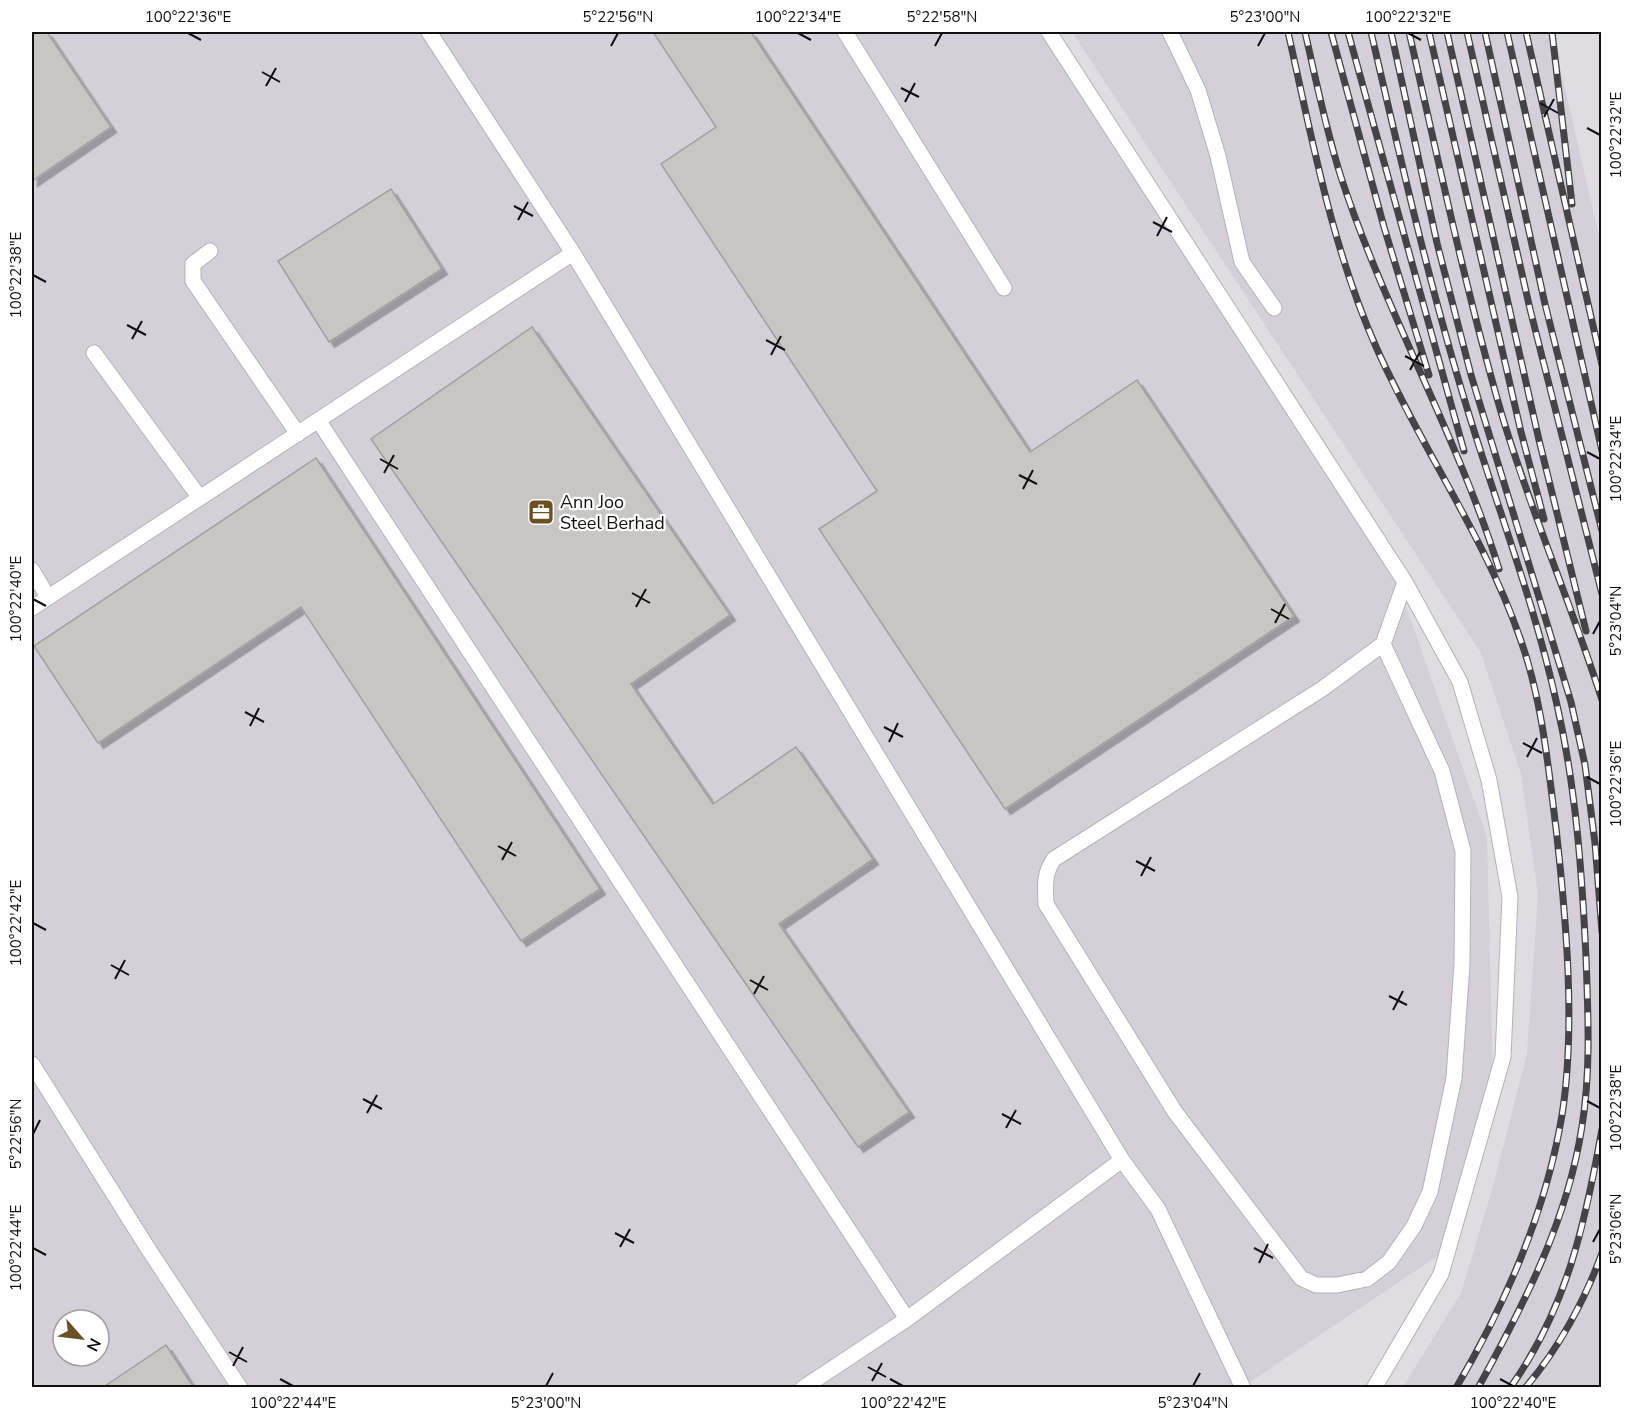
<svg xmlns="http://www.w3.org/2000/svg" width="1633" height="1419" font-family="'Nunito Sans',sans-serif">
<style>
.built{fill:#d5cfda;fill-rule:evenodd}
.building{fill:#c8c6c2;stroke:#a29f9c;stroke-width:1.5;filter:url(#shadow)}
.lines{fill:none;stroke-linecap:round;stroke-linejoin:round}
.lane-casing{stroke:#b4b2b6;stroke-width:17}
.lane{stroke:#fff;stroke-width:15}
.rail-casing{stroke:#444345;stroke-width:7}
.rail{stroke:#fff;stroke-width:4.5;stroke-dasharray:14;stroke-linecap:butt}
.ticks{fill:none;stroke:#101011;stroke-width:2}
.labels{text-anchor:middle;stroke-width:4.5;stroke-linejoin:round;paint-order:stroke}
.poi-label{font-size:18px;fill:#101011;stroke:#fff;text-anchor:start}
.neatline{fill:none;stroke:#101011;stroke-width:2}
.ticks-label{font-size:15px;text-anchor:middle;fill:#101011}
</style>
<defs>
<filter id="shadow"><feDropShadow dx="5.5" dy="5.5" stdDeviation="0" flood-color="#0004"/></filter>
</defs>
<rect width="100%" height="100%" fill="#dfdde1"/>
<!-- built -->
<path class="built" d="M 32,32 L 1042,32 L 1395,575 L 1487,837 L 1493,1075 L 1442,1253 L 1243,1387 L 32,1387 ZM 63,1320 L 99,1320 L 99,1356 L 63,1356 Z
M 1072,32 L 1552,32 L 1602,249 L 1601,1387 L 1403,1387 L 1461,1293 L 1494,1183 L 1527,1053 L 1538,894 L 1521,774 L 1481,653 Z"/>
<!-- building -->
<path class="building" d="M 32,32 L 47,32 L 111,127 L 32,181 Z
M 653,32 L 751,32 L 1030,452 L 1137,380 L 1294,616 L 1005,809 L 819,529 L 877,491 L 661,164 L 716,127 Z
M 391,189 L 442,269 L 329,342 L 278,261 Z
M 532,327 L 730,615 L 631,684 L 713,804 L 796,747 L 873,859 L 779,924 L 909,1112 L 858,1147 L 371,439 Z
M 316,458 L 600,889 L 521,941 L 301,607 L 98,743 L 34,646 Z
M 166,1345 L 194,1388 L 102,1388 Z"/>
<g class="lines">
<defs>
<path id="lane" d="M 429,32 L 573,253 L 1122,1160
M 845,32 L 1004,288
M 1049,32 L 1405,582 L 1460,682 L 1489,780 L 1510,897 L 1503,1057 L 1441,1274 L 1374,1388
M 1170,32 L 1198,90 L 1218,156 L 1242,262 L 1274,308
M 210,251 L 193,264 L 193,281 L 298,434
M 94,353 L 200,498
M 318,420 L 907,1319
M 32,570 L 48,597
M 32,608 L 573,253
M 1383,644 L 1322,689 L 1054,859 C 1044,873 1045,886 1046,904 L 1175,1112 L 1301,1278 L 1316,1285 L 1337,1285 L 1367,1279 L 1389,1262 L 1414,1226 L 1430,1192 L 1454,1078 L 1462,964 L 1463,851 L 1442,771 L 1383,644 L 1405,582
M 32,1064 L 147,1247 L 240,1388
M 803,1388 L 907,1319 L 1122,1160 L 1158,1209 L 1243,1388"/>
</defs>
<!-- lane casing -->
<use href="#lane" class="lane-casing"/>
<!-- lane -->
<use href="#lane" class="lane"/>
<defs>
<path id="rail" d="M 1288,32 C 1312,138 1332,249 1377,349 C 1421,448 1484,535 1520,638 C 1542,699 1548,765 1556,828 C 1566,917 1576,1027 1562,1115 C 1546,1212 1506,1303 1456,1388
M 1305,32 C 1316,80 1326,130 1341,177 C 1385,312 1457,434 1499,569
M 1331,32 L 1384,227 L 1429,375
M 1348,32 L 1464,451
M 1371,32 C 1400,157 1429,284 1467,408 C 1497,507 1535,604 1557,705 C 1576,788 1582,873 1586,957 C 1588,1013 1591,1071 1582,1126 C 1568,1220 1523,1306 1478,1388
M 1391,32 L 1437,243 L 1471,375 L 1571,702 L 1585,765 L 1595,843 L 1602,932
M 1409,32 C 1438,159 1465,287 1501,412 C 1530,510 1571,603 1602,700
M 1429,32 L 1521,432 L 1544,519
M 1447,32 L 1539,440 L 1586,631
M 1467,32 L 1530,309 L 1602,594
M 1485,32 L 1545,304 L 1602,531
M 1507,32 L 1602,451
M 1526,32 L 1602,365
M 1552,32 L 1572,204
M 1510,1388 C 1567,1308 1585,1224 1602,1129
M 1525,1388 C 1558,1350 1585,1300 1602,1253"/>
</defs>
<!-- rail casing -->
<use href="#rail" class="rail-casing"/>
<!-- rail -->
<use href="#rail" class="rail"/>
</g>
<!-- ticks -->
<path class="ticks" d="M 188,33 L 201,40M 798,33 L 811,40M 1408,33 L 1421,40M 611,46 L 618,33M 935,46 L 942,33M 1258,46 L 1265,33M 262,72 L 280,82M 266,86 L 276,68M 901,88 L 919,97M 905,102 L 915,83M 1540,103 L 1558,113M 1544,117 L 1554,99M 1587,128 L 1600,135M 514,206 L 533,216M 518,220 L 528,202M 1153,222 L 1172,232M 1157,236 L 1167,217M 33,275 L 46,282M 127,325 L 146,335M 132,339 L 142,321M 766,340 L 785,350M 771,355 L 781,336M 1405,356 L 1424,366M 1410,370 L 1420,352M 1587,452 L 1600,459M 380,459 L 398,469M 384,473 L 394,455M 1019,475 L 1037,484M 1023,489 L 1033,470M 632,593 L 650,603M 33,599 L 46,606M 636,607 L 646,589M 1271,609 L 1289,619M 1275,623 L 1285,604M 1593,634 L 1600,621M 245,712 L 264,722M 250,726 L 259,708M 884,727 L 903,737M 889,742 L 898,723M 1523,743 L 1542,753M 1527,757 L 1537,738M 1587,777 L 1600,784M 498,846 L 516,856M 502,860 L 512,842M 1136,861 L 1155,871M 1141,876 L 1151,857M 33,923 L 46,930M 111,965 L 129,975M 115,979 L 125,960M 750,980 L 768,990M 754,994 L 764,976M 1389,996 L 1407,1005M 1393,1010 L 1403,991M 363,1099 L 382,1109M 1587,1101 L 1600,1108M 367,1113 L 377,1095M 1002,1114 L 1021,1124M 1006,1128 L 1016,1110M 33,1134 L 40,1120M 615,1233 L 634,1243M 1593,1242 L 1600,1229M 620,1247 L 630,1229M 33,1248 L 46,1255M 1254,1248 L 1273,1258M 1259,1263 L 1268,1244M 229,1352 L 247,1362M 233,1366 L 243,1347M 868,1367 L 886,1377M 280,1379 L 293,1386M 890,1379 L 903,1386M 1500,1379 L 1513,1386M 872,1381 L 882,1363M 546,1386 L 553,1373M 1193,1386 L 1200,1373"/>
<!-- icons -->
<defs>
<symbol id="office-square" viewBox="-11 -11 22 22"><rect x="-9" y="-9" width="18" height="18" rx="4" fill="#6b5022" stroke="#fff"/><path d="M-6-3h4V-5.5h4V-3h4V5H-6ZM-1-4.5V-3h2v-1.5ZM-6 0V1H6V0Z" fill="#fff"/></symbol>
</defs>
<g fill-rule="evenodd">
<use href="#office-square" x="526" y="497" width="30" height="30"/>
</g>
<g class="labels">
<!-- poi labels -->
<g class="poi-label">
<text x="560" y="508">Ann Joo<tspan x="560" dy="21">Steel Berhad</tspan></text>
</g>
</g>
<!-- border -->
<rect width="1633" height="1419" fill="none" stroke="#ffffff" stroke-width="66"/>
<!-- north arrow -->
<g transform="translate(81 1338) rotate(118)"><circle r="28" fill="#ffffff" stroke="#9f9fa0" stroke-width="1.5"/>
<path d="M0-4.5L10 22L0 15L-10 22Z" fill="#6b5022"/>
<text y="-9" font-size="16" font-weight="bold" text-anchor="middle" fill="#101011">N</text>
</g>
<rect x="33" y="33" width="1567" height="1353" class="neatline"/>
<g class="ticks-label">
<text x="188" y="22">100°22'36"E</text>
<text x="618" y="22">5°22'56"N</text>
<text x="798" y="22">100°22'34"E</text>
<text x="942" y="22">5°22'58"N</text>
<text x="1265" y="22">5°23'00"N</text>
<text x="1408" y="22">100°22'32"E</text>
<text transform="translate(1616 135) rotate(-90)" y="5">100°22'32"E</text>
<text transform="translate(16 275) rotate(-90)" y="5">100°22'38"E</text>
<text transform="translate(1616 459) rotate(-90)" y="5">100°22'34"E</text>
<text transform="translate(16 599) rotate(-90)" y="5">100°22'40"E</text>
<text transform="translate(1616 621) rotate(-90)" y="5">5°23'04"N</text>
<text transform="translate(1616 784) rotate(-90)" y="5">100°22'36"E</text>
<text transform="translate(16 923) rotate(-90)" y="5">100°22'42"E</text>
<text transform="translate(1616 1108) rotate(-90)" y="5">100°22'38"E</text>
<text transform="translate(16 1134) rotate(-90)" y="5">5°22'56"N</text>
<text transform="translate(1616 1229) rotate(-90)" y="5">5°23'06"N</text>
<text transform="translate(16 1248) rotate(-90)" y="5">100°22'44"E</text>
<text x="293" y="1408">100°22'44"E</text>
<text x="546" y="1408">5°23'00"N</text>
<text x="903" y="1408">100°22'42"E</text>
<text x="1193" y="1408">5°23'04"N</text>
<text x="1513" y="1408">100°22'40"E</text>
</g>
</svg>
